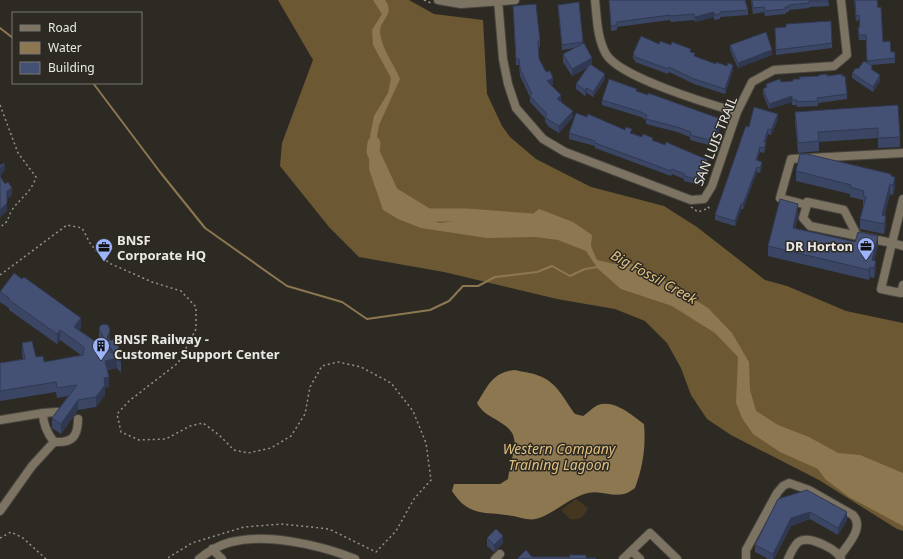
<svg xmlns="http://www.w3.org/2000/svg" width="903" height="559" font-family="'Noto Sans',sans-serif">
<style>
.green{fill:#433720}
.forest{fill:#6c5933}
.water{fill:#8c7750}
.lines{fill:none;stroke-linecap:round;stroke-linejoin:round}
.stream{stroke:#8c7750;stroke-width:2}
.river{stroke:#8c7750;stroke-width:13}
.minor-casing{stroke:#48453f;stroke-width:10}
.path{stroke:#94928d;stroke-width:1.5;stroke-dasharray:2 3;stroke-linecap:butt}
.minor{stroke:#7c7362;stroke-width:8}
.wall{fill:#3b4664}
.shaded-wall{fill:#303951}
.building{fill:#455174;stroke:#303951}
.labels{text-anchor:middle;stroke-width:3;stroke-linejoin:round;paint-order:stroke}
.street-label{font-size:13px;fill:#ebe9e5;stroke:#2d2a24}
.poi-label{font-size:13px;font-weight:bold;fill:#ebe9e5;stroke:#2d2a24;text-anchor:start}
.water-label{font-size:14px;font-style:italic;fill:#e1c07f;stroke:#2d2a24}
</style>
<rect width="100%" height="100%" fill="#2d2a24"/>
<!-- green -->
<path class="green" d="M 576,499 L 588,508 C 583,518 580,520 570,519 L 561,510 Z"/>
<!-- forest -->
<path class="forest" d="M 278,0 L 409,0 L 434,14 L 483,20 L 487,94 L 502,126 L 510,137 L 536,159 L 591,187 L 664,206 L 697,227 L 765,280 L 787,286 L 846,311 L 903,323 L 903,531 L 897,529 L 819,480 L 731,435 L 707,419 L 691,395 L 681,368 L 667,343 L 645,321 L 615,309 L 557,299 L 444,272 L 359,257 L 329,227 L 280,166 L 282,143 L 313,60 Z"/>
<!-- water -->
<path class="water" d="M 373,0 L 385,0 C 396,15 379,20 380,32 C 381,48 394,64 400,79 L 379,125 L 376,143 L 377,172 L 391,195 L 413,211 L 439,223 L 482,218 L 493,221 L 529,217 L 539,209 L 573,222 L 592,235 L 591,246 L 597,260 L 614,264 L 632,264 L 649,271 L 708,308 L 732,333 L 749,362 L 750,390 L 756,411 L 778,425 L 809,437 L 838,453 L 860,455 L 903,473 L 903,526 L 849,497 L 825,479 L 818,469 L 780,452 L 753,434 L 742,418 L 736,403 L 738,357 L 715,333 L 672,306 L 621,289 L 598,269 L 586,251 L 558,240 L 536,237 L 487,238 L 421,228 L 398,219 L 383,210 L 369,169 L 370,136 L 374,116 L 388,93 L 391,78 L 373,45 L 372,30 L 382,14 Z
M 515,370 C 523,372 534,373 542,377 C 558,384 565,401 575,414 L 583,416 C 588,413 593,407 598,405 C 614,399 632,415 644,424 C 646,446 643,467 635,488 C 632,490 628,493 624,494 C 612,497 600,490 588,493 C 571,497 558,510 542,517 C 531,522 523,518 513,516 C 486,511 469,518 452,491 L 454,484 L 500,484 L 508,479 C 509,468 513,458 514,448 C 519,421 486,422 477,403 C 488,386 492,372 515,370 Z"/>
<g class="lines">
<!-- stream -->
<path class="stream" d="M 0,28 L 13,38
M 93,83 L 160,172 L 205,228 L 287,286 L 342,302 L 367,319 L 430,310 L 449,301 L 463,286 L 478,286 L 495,277 L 537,272 L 552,266 L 570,276 L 585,269 L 598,267"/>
<!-- river -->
<path class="river" d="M 374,143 L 373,152 L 392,193 L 428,215 L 466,215 L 532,220"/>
<defs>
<path id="minor" d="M 438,0 L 461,4 L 515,0
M 498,0 L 503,59 L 508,84 L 516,108 L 543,139 L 565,152 L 691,200 L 704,199 L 712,186 L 737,112 L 752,82 L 774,70 L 834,66 L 847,55 L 841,0
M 595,0 C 597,18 597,38 606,54 C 619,77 709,104 737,112
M 903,199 L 892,243 L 903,246
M 807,205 L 803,218 L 810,226 L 892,243 L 881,289 L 901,293 L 903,285
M 858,237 L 844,210 L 807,202 L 807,205 L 780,198 L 791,159 L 903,153
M 0,420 L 43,413
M 54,442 C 47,433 43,425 43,413 L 57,412
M 0,511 L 32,466 L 54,442 C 72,443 78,437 78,419
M 212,549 L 222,559
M 632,551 L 640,559
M 199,559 C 209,551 219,545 231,542 C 267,533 321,545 355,559
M 495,559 L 500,554
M 623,559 L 650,533 L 677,559
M 746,559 L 746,550 L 777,493 L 783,486 L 789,483 L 809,490 L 853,515 C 865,528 847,545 840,556
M 788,559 C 791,553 794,544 800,541 C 810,536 837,549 841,559"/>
</defs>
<!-- minor casing -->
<use href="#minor" class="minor-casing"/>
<!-- path -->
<path class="path" d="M 424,0 L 431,3
M 0,105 L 18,153 L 36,177 C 31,193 21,197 12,210 C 7,218 10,221 0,227
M 691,207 L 698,212 L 709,208 L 707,206
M 0,275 L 67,225 L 82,228 L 91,245 L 109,263 L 152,282 L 181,291 L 196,307 L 196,329 L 178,363 L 129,401 L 117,414 L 121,432 L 139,440 L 166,439 L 190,426 L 203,423 L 219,435 L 234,450 L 248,453 L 271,448 L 291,436 L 305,414 L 310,387 L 322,366 L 338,362 L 361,367 L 391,383 L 413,411 L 426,443 L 431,480 L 414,499 L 396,531 L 376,552 L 329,529 L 282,524 L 244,527 L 192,543 L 166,559
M 0,538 L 11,532 L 23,538 L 46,559"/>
<!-- minor -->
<use href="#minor" class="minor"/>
</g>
<!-- wall -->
<path class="wall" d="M 609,0 L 748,10 L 748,15 L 720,17 L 720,19 L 714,20 L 714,17 L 695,22 L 694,20 L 671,22 L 670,20 L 617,27 L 617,30 L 611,31 Z
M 751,0 L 828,0 L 829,6 L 809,7 L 809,8 L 789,10 L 789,12 L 786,12 L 786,14 L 765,16 L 764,12 L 753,14 Z
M 854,0 L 877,0 L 883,42 L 895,58 L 895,63 L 871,65 L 872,70 L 880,81 L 873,92 L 852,78 L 852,73 L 867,63 L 866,40 L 859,40 L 858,32 L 858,27 L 859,27 L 859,20 L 856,21 Z
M 579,2 L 583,43 L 592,65 L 605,79 L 593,97 L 587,93 L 585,96 L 576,89 L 576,84 L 587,68 L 572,76 L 563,62 L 563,54 L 574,48 L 562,50 L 558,10 L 558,5 Z
M 513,6 L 540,41 L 540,47 L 538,47 L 539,59 L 546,72 L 553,84 L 551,86 L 561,101 L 573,117 L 559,133 L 549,127 L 545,122 L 545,118 L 530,102 L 530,97 L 520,76 L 519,65 L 516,65 Z
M 775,28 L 832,43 L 832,48 L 776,55 Z
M 659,44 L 691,52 L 695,57 L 733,70 L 725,94 L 694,84 L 669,72 L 668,74 L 635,62 L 635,60 L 633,59 L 633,54 Z
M 730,45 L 772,55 L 738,68 L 730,50 Z
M 819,76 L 827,76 L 847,94 L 847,99 L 818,103 L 818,106 L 797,107 L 797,105 L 792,105 L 792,102 L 769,109 L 763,94 L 763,89 L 766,88 L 766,84 L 793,81 Z
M 637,92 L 721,124 L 714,144 L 710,142 L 709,145 L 690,140 L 690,137 L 677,132 L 646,124 L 646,120 L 641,117 L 602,105 L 602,100 Z
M 898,105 L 900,137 L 900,147 L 878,148 L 878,138 L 819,142 L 819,151 L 798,153 L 795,122 L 795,112 Z
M 778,119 L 771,135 L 768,134 L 766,142 L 766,148 L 764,153 L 760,152 L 757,160 L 762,167 L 760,173 L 757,172 L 743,209 L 741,209 L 735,226 L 715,220 L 715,215 L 749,127 Z
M 569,133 L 632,133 L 653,141 L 708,165 L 700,185 L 684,181 L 684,179 L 672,174 L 671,176 L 595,148 L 595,146 L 569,139 Z
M 796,171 L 891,176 L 895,187 L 893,195 L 890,194 L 884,216 L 886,226 L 884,234 L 860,229 L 860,219 L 863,206 L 863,200 L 850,197 L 850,194 L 796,181 Z
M 798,214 L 795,228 L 855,242 L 878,246 L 874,260 L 876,271 L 874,278 L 870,277 L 869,280 L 768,256 L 768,246 Z
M 0,292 L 81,328 L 79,330 L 104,347 L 99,340 L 99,330 L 110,340 L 121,363 L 121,373 L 117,368 L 107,370 L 109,387 L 105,388 L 105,395 L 96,407 L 78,410 L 61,434 L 52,428 L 52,418 L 68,396 L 57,398 L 56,392 L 0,401 L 0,363 L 23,359 L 22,353 L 22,343 L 36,357 L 44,362 L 81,355 L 60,340 L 57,344 L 9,310 L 9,308 L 0,302 Z
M 778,499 L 847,520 L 838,535 L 810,519 L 791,526 L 774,559 L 768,559 L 755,552 L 755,545 Z
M 487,538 L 503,543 L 494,552 L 487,546 Z"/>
<!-- shaded-wall -->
<path class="shaded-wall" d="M 714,12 L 714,17 L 695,22 L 695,17 Z
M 772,50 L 772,55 L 738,68 L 738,63 Z
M 592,58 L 592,65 L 572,76 L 572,69 Z
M 733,65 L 733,70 L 725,94 L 725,89 Z
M 605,74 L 605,79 L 593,97 L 593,92 Z
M 880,75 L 880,81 L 873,92 L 873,87 Z
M 553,78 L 553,84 L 547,88 L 547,81 Z
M 587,88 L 587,93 L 585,96 L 585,90 Z
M 561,95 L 561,101 L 557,99 Z
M 792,96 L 792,102 L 769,109 L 769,104 Z
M 573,111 L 573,117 L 559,133 L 559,126 Z
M 778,114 L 778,119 L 771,135 L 771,130 Z
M 721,119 L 721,124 L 714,144 L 714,139 Z
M 768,129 L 768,134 L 764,147 L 764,142 Z
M 766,143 L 766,148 L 764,153 L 764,148 Z
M 760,147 L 760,152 L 756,165 L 756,160 Z
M 708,160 L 708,165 L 700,185 L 700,180 Z
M 762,162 L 762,167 L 760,173 L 760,168 Z
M 5,163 L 5,170 L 0,177 L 0,169 Z
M 757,167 L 757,172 L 743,209 L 743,204 Z
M 895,177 L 895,187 L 893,195 L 893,185 Z
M 890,184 L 890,194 L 883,224 L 882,215 Z
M 12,188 L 12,195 L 7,199 L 7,191 Z
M 7,203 L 7,211 L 0,218 L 0,210 Z
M 741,204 L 741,209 L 735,226 L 735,221 Z
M 798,204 L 798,214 L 793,238 L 793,228 Z
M 886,216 L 886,226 L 884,234 L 884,224 Z
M 878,236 L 878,246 L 873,268 L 872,260 Z
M 876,261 L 876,271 L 874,278 L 874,268 Z
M 870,267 L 870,277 L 869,280 L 869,270 Z
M 81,318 L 81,328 L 74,337 L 74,327 Z
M 60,330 L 60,340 L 57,344 L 57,334 Z
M 110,330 L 110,340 L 108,344 L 106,341 Z
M 117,358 L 117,368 L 105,371 L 105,361 Z
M 109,377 L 109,387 L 105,388 L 105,395 L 96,407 L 96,397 L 104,378 Z
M 78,400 L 78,410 L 61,434 L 61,424 Z
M 810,512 L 810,519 L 791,526 L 774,559 L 773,559 L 773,554 L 791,518 Z
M 847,512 L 847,520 L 838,535 L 838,528 Z
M 503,536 L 503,543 L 494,552 L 494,545 Z"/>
<!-- building -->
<path class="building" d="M 609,0 L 745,0 L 748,10 L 720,12 L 720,14 L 714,15 L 714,12 L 695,17 L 694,14 L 671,16 L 670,15 L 617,22 L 617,25 L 611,26 Z
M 752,0 L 828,0 L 829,1 L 809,1 L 809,3 L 789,5 L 789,7 L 785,7 L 786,9 L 765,11 L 764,7 L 753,8 Z
M 855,0 L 877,0 L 878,8 L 881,7 L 883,42 L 890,41 L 891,52 L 895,52 L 895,58 L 867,61 L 866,35 L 859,35 L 858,27 L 860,27 L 859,15 L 856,16 Z
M 579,2 L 583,42 L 562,45 L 558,5 Z
M 536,4 L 540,41 L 538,41 L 539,59 L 546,72 L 550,71 L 553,78 L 547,81 L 561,95 L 557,99 L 573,111 L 559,126 L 549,120 L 545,116 L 547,114 L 530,96 L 532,94 L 520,69 L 519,59 L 516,59 L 513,6 Z
M 831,21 L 832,43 L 776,50 L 775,28 L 786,27 L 786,24 Z
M 766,32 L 772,50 L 738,63 L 730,45 Z
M 641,36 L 659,44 L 660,41 L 671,45 L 672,42 L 691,49 L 690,52 L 695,53 L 694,56 L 716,64 L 716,62 L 727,66 L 728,63 L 733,65 L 725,89 L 694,79 L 669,67 L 668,69 L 635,57 L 635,55 L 633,54 Z
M 584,43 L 592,58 L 572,69 L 563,54 Z
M 864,61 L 872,66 L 871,69 L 880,75 L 873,87 L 852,73 L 856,68 L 858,69 Z
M 590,64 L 605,74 L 593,92 L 587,88 L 585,90 L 576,84 Z
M 827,74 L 827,76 L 842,74 L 842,76 L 845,76 L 847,94 L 817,98 L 818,101 L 797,102 L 797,100 L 792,100 L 792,96 L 769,104 L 763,89 L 767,87 L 766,84 L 780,79 L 781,82 L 793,81 L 793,79 L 800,79 L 799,77 L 819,76 L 819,75 Z
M 609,79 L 637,89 L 636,91 L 648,95 L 648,93 L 721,119 L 714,139 L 710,137 L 709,140 L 690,135 L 691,132 L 677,127 L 646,119 L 647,115 L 641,112 L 602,100 Z
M 898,105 L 900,137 L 878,138 L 878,128 L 818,132 L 819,141 L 798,143 L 795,112 Z
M 754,107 L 778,114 L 771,130 L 768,129 L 764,142 L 766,143 L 764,148 L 760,147 L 756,160 L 762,162 L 760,168 L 757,167 L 743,204 L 741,204 L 735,221 L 715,215 L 744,131 L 746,126 L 749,127 Z
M 576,113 L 587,117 L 588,114 L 625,130 L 626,127 L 632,129 L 630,133 L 642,137 L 643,134 L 653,138 L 652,140 L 665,145 L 666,142 L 708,160 L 700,180 L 684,176 L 685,174 L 672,169 L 671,171 L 595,143 L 595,141 L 569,133 Z
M 800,154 L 807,154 L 891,174 L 891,176 L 895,177 L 893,185 L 890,184 L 882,215 L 886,216 L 884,224 L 860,219 L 866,197 L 863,196 L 864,191 L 850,187 L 851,185 L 796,171 Z
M 5,163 L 0,169 L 0,165 Z
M 0,176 L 5,184 L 8,182 L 12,188 L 7,191 L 7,203 L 0,210 Z
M 780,199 L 798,204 L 793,228 L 855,242 L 858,232 L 878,236 L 872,260 L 876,261 L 874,268 L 870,267 L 869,270 L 768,246 Z
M 14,273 L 22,279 L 24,277 L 81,318 L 74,327 L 115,355 L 99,330 L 100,326 L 104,324 L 108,325 L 110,330 L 106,341 L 117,339 L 121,363 L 117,358 L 105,361 L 109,377 L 104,378 L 105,385 L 96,397 L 78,400 L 61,424 L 52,418 L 77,385 L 57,388 L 56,382 L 0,391 L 0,363 L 25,359 L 22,343 L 32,341 L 36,357 L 43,356 L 44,362 L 83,355 L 84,347 L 60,330 L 57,334 L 9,300 L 9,298 L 0,292 Z
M 807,490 L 847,512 L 838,528 L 810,512 L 791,518 L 773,554 L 755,545 L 778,499 Z
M 496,529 L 503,536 L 494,545 L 487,538 Z
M 526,550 L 532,557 L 570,557 L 569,555 L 586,555 L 586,558 L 596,558 L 596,559 L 517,559 Z"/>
<!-- icons -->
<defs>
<symbol id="office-pin" viewBox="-11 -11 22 30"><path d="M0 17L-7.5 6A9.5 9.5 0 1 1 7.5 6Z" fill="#9bb4fd" stroke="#2d2a24"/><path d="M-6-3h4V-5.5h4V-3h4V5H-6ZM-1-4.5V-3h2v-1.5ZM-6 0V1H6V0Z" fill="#111"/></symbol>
<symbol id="building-pin" viewBox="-11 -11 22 30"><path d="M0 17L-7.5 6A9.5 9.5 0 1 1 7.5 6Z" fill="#9bb4fd" stroke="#2d2a24"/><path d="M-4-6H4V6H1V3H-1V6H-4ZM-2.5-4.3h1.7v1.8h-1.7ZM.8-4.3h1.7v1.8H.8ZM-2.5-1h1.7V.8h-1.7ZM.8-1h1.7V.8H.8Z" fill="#111"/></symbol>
</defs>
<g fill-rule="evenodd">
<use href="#office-pin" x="856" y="236" width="20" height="27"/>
<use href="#office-pin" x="94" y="237" width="20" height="27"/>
<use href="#building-pin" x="91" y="336" width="20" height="27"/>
</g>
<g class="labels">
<!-- street labels -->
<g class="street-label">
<text transform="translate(715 141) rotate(-68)" y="5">SAN LUIS TRAIL</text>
</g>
<!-- poi labels -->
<g class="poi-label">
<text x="117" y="245">BNSF<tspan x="117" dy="15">Corporate HQ</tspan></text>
<text x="853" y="251" text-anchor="end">DR Horton</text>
<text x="114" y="344">BNSF Railway -<tspan x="114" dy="15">Customer Support Center</tspan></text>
</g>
<!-- water labels -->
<g class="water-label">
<text transform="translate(654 277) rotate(29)" y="5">Big Fossil Creek</text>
<text x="559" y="454">Western Company<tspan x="559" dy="16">Training Lagoon</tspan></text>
</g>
</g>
<!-- legend -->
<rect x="12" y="12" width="130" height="72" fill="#2d2a24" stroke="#797671"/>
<rect x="20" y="25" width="20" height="6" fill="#7c7362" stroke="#797671"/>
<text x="48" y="32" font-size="12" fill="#ebe9e5">Road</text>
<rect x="20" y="42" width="20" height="12" fill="#8c7750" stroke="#797671"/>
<text x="48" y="52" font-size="12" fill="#ebe9e5">Water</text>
<rect x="20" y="62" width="20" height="12" fill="#455174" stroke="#797671"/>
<text x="48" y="72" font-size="12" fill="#ebe9e5">Building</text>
</svg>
